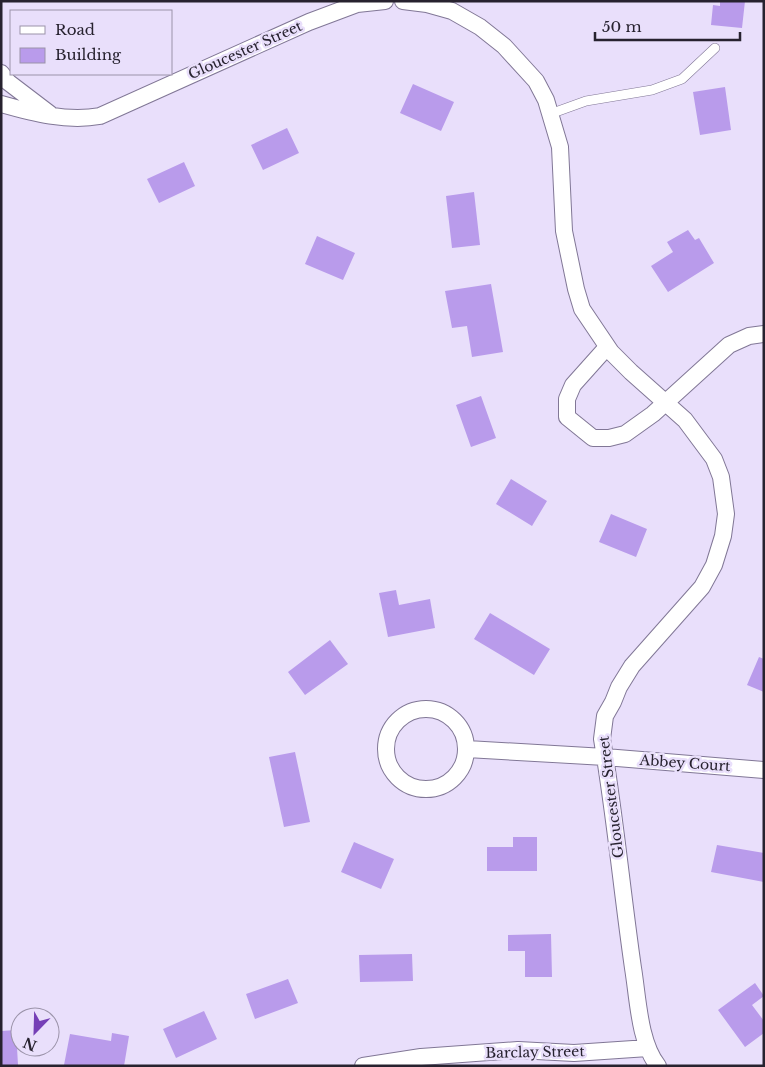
<svg xmlns="http://www.w3.org/2000/svg" width="765" height="1067" font-family="'Libre Baskerville',serif">
<style>
.building{fill:#b99beb}
.lines{fill:none;stroke-linecap:round;stroke-linejoin:round}
.service-casing{stroke:#817796;stroke-width:10}
.minor-casing{stroke:#817796;stroke-width:18}
.service{stroke:#fff;stroke-width:9}
.minor{stroke:#fff;stroke-width:16}
.labels{text-anchor:middle;stroke-width:5;stroke-linejoin:round;paint-order:stroke}
.street-label{font-size:14px;fill:#27222f;stroke:#e9dffb}
</style>
<rect width="100%" height="100%" fill="#e9dffb"/>
<!-- building -->
<path class="building" d="M 720,1 L 745,1 L 742,28 L 711,25 L 713,5 L 720,6 Z
M 413,84 L 454,102 L 441,131 L 400,113 Z
M 725,87 L 731,130 L 700,135 L 693,92 Z
M 287,128 L 299,153 L 263,170 L 251,145 Z
M 184,162 L 195,186 L 159,203 L 147,179 Z
M 474,192 L 480,245 L 452,248 L 446,196 Z
M 688,230 L 695,240 L 699,238 L 714,263 L 668,292 L 651,266 L 673,252 L 667,242 Z
M 317,236 L 355,253 L 343,280 L 305,264 Z
M 491,284 L 503,352 L 472,357 L 467,326 L 452,328 L 445,291 Z
M 481,396 L 496,438 L 471,447 L 456,405 Z
M 511,479 L 547,501 L 532,526 L 496,504 Z
M 611,514 L 647,529 L 636,557 L 599,542 Z
M 396,590 L 399,605 L 430,599 L 435,628 L 388,637 L 379,593 Z
M 490,613 L 550,649 L 534,675 L 474,639 Z
M 330,640 L 348,664 L 305,695 L 288,672 Z
M 759,657 L 764,659 L 764,692 L 747,685 Z
M 295,752 L 310,822 L 284,827 L 269,757 Z
M 513,837 L 537,837 L 537,871 L 487,871 L 487,847 L 513,847 Z
M 354,842 L 394,859 L 381,889 L 341,872 Z
M 717,845 L 764,853 L 764,882 L 711,872 Z
M 551,934 L 552,977 L 525,977 L 525,951 L 508,951 L 508,935 Z
M 412,954 L 413,981 L 360,982 L 359,955 Z
M 288,979 L 298,1003 L 255,1019 L 246,994 Z
M 755,983 L 764,996 L 752,1005 L 764,1021 L 764,1033 L 745,1047 L 718,1010 Z
M 204,1011 L 217,1039 L 176,1058 L 163,1029 Z
M 16,1030 L 18,1065 L 1,1066 L 1,1031 Z
M 112,1033 L 129,1036 L 124,1066 L 64,1065 L 70,1034 L 111,1041 Z"/>
<g class="lines">
<defs>
<path id="service" d="M 550,114 L 586,101 L 652,90 L 682,79 L 715,48"/>
<path id="minor" d="M 403,1 L 427,4 L 452,11 L 480,27 L 504,46 L 536,81 L 546,100 L 560,147 L 564,231 L 576,289 L 582,309 L 611,352 L 631,372 L 685,420 L 714,459 L 721,477 L 726,514 L 723,536 L 714,565 L 702,587 L 632,666 L 619,687 L 613,702 L 605,716 L 602,739 C 615,815 622,892 633,968 C 638,998 639,1042 658,1066
M 1,73 L 8,82 L 50,114
M 1,104 C 33,113 67,122 100,116 L 309,22 L 357,4 L 385,1
M 607,347 L 573,385 L 567,399 L 567,417 L 593,438 L 609,438 L 625,434 L 653,414 L 729,345 L 749,336 L 764,334
M386 749a40 40 0 1 1 80 0a40 40 0 1 1-80 0Z
M 467,749 L 605,757 L 764,770
M 363,1066 L 421,1057 L 518,1050 L 574,1053 L 648,1048"/>
</defs>
<!-- service casing -->
<use href="#service" class="service-casing"/>
<!-- minor casing -->
<use href="#minor" class="minor-casing"/>
<!-- service -->
<use href="#service" class="service"/>
<!-- minor -->
<use href="#minor" class="minor"/>
</g>
<g class="labels">
<!-- street labels -->
<g class="street-label">
<text transform="translate(245 50) rotate(-24)" y="5">Gloucester Street</text>
<text transform="translate(685 763) rotate(4)" y="5">Abbey Court</text>
<text transform="translate(611 797) rotate(-97)" y="5">Gloucester Street</text>
<text transform="translate(535 1052) rotate(-1)" y="5">Barclay Street</text>
</g>
</g>
<!-- border -->
<rect width="765" height="1067" fill="none" stroke="#27222f" stroke-width="5"/>
<!-- legend -->
<rect x="10" y="10" width="162" height="65" fill="#e9dffb" stroke="#9b93a9"/>
<rect x="20" y="26" width="25" height="8" fill="#ffffff" stroke="#9b93a9"/>
<text x="55" y="35" font-size="15" fill="#27222f">Road</text>
<rect x="20" y="48" width="25" height="15" fill="#b99beb" stroke="#9b93a9"/>
<text x="55" y="60" font-size="15" fill="#27222f">Building</text>
<!-- north arrow -->
<g transform="translate(35 1032) rotate(203)"><circle r="24" fill="#e9dffb" stroke="#9b93a9"/>
<path d="M0-4L9 19L0 12L-9 19Z" fill="#753fb6"/>
<text y="-8" font-size="14" font-weight="bold" text-anchor="middle" fill="#27222f">N</text>
</g>
<!-- scale -->
<path d="M595 32v8h145v-8" fill="none" stroke="#27222f" stroke-width="2.5"/>
<text x="602" y="32" font-size="15" fill="#27222f" stroke="#e9dffb" stroke-width="4" paint-order="stroke">50 m</text>
</svg>
